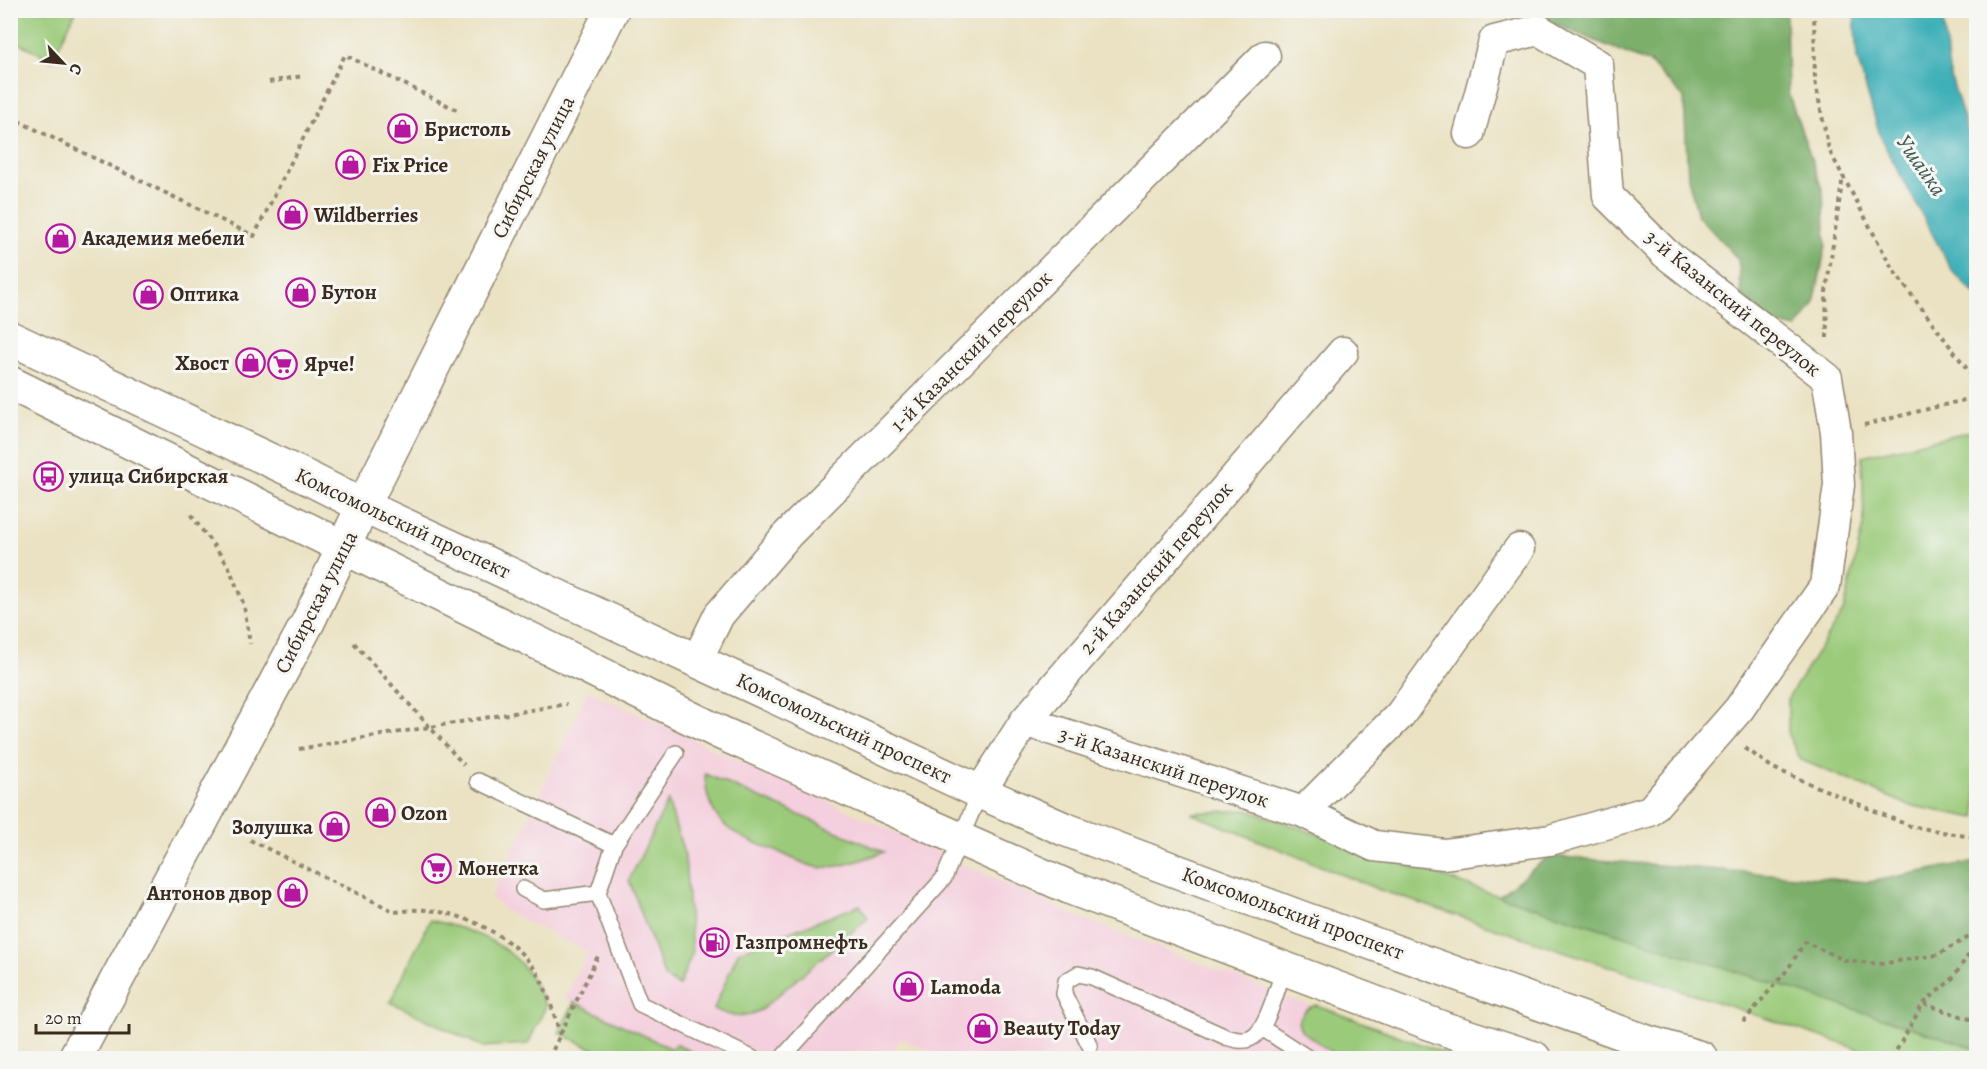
<svg xmlns="http://www.w3.org/2000/svg" width="1987" height="1069" font-family="Alegreya,serif">
<style>
.built{fill:#f4cfdd}
.green{fill:#9bcb7a;stroke:#6b7a4c;stroke-width:1.5}
.forest{fill:#7caf6a;stroke:#5c6c44;stroke-width:1.5}
.water{fill:#40b0b8;stroke:#3e6d6b;stroke-width:1.5}
.lines{fill:none;stroke-linecap:round;stroke-linejoin:round}
.service-casing{stroke:#928670;stroke-width:18}
.minor-casing{stroke:#928670;stroke-width:33}
.secondary-casing{stroke:#928670;stroke-width:36}
.primary-casing{stroke:#928670;stroke-width:36}
.path{stroke:#928670;stroke-width:4;stroke-dasharray:4.5 4.5;stroke-linecap:butt}
.service{stroke:#fff;stroke-width:15}
.minor{stroke:#fff;stroke-width:30}
.secondary{stroke:#fff;stroke-width:33}
.primary{stroke:#fff;stroke-width:33}
.labels{text-anchor:middle;stroke-width:6;stroke-linejoin:round;paint-order:stroke}
.poi-label{font-size:21px;font-weight:bold;fill:#3b2a1e;stroke:#f6f6f2;text-anchor:start}
.street-label{font-size:21px;fill:#3b2a1e;stroke:#f6f6f2}
.water-label{font-size:22px;font-style:italic;fill:#3d5954;stroke:#f6f6f2}
</style>
<rect width="100%" height="100%" fill="#f6f6f2"/>
<filter id="ink" filterUnits="userSpaceOnUse"><feTurbulence type="fractalNoise" baseFrequency=".0167" numOctaves="2"/><feDisplacementMap in="SourceGraphic" scale="12" xChannelSelector="R" yChannelSelector="G"/><feConvolveMatrix kernelMatrix="1 2 1 2 8 2 1 2 1" color-interpolation-filters="sRGB"/></filter>
<filter id="wash" filterUnits="userSpaceOnUse"><feTurbulence type="fractalNoise" baseFrequency=".008" numOctaves="4" result="noise"/><feDisplacementMap in="SourceGraphic" scale="24" xChannelSelector="R" yChannelSelector="G"/><feGaussianBlur stdDeviation="1.35" result="paint"/><feColorMatrix in="noise" values="0 0 0 0 0 0 0 0 0 0 0 0 0 0 0 0 0 1.4 0 .05"/><feComposite in="paint" operator="in"/></filter>
<g filter="url(#wash)">
<rect width="100%" height="100%" fill="#eae2c2"/>
<!-- built -->
<path class="built" d="M 588,691 L 1076,916 L 1371,1029 L 1357,1058 L 944,1058 L 900,1038 L 890,1058 L 875,1058 L 857,1050 L 852,1058 L 705,1058 L 675,1044 L 673,1050 L 565,998 L 588,951 L 501,909 L 502,905 L 490,899 Z"/>
<!-- green -->
<path class="green" d="M 10,11 L 11,10 L 76,11 L 52,60 L 11,39 Z
M 1975,430 L 1976,431 L 1976,818 L 1908,805 L 1801,760 L 1788,735 L 1788,698 L 1844,610 L 1864,521 L 1862,456 Z
M 705,774 L 884,852 C 868,858 833,870 816,867 C 805,865 792,858 781,853 C 738,837 706,827 705,774 Z
M 668,801 L 685,857 L 692,954 L 679,986 L 665,978 L 629,880 Z
M 1247,810 L 1499,896 L 1976,1048 L 1976,1058 L 1885,1058 L 1380,890 L 1190,813 Z
M 860,905 L 868,918 L 762,1009 C 742,1020 734,1018 714,1009 L 738,952 Z
M 430,920 C 462,927 500,939 522,965 C 532,977 539,992 546,1006 L 528,1044 L 483,1047 L 390,1002 Z
M 574,1002 L 672,1049 L 675,1044 L 705,1058 L 612,1058 L 559,1033 Z
M 1316,1005 L 1458,1058 L 1339,1058 L 1301,1030 L 1298,1022 C 1303,1012 1306,1008 1316,1005 Z"/>
<!-- forest -->
<path class="forest" d="M 1522,11 L 1787,11 L 1786,19 L 1788,93 L 1823,192 L 1826,245 L 1814,304 L 1797,328 L 1772,323 L 1742,296 L 1738,259 L 1698,216 L 1688,178 L 1684,98 L 1650,63 Z
M 1549,856 L 1869,882 L 1976,861 L 1976,1048 L 1499,896 Z"/>
<!-- water -->
<path class="water" d="M 1854,11 L 1942,11 L 1949,71 L 1970,139 L 1976,146 L 1976,295 L 1953,272 L 1881,139 L 1857,58 Z"/>
</g>
<g filter="url(#ink)">
<g class="lines">
<defs>
<path id="service" d="M 676,753 L 614,845 L 598,893 L 640,1004 L 752,1058
M 478,781 L 614,845
M 523,889 L 544,900 L 598,893
M 1262,1028 L 1308,1058
M 1090,1046 L 1064,994 L 1066,981 L 1078,974 L 1092,977 L 1226,1037 C 1233,1039 1242,1042 1249,1039 C 1267,1034 1278,985 1284,968
M 782,1058 L 944,878 L 980,792"/>
<path id="minor" d="M 697,660 L 719,615 L 788,534 L 1265,56
M 1025,721 L 1303,812 L 1400,715 L 1519,549
M 980,792 L 1025,721 L 1343,352
M 1303,812 L 1374,846 L 1444,854 L 1550,840 L 1650,811 L 1739,709 L 1825,586 L 1839,485 L 1836,432 L 1827,378 L 1665,253 L 1608,196 L 1598,65 L 1539,30 L 1494,41 L 1469,134"/>
<path id="secondary" d="M 75,1058 L 308,622 L 363,506 L 612,10"/>
<path id="primary" d="M 10,338 L 310,479 L 363,506 L 980,792 L 1064,829 L 1302,918 L 1647,1042 L 1701,1058
M 10,383 L 721,733 L 960,839 L 1071,888 L 1445,1029 L 1534,1058"/>
</defs>
<!-- service casing -->
<use href="#service" class="service-casing"/>
<!-- minor casing -->
<use href="#minor" class="minor-casing"/>
<!-- secondary casing -->
<use href="#secondary" class="secondary-casing"/>
<!-- primary casing -->
<use href="#primary" class="primary-casing"/>
<!-- path -->
<path class="path" d="M 1814,10 L 1815,81 L 1829,150 L 1893,270 L 1976,381
M 269,82 L 303,76
M 10,117 L 254,236 L 345,55 L 459,111
M 1827,338 L 1826,292 L 1843,176
M 1864,425 L 1976,397
M 191,515 L 228,565 L 244,605 L 250,644
M 354,643 L 464,765
M 1745,748 L 1773,768 L 1910,826 L 1976,838
M 299,749 L 567,704
M 250,840 L 395,912 C 406,911 416,909 427,910 C 468,914 513,937 536,971 C 548,991 554,1014 560,1035
M 1924,1004 L 1976,1021
M 1743,1022 L 1788,969 L 1805,942 L 1844,960 L 1880,964 L 1937,955 L 1976,933
M 549,1058 L 598,956
M 1892,1058 L 1923,1004 L 1952,979 L 1976,944"/>
<!-- service -->
<use href="#service" class="service"/>
<!-- minor -->
<use href="#minor" class="minor"/>
<!-- secondary -->
<use href="#secondary" class="secondary"/>
<!-- primary -->
<use href="#primary" class="primary"/>
</g>
</g>
<!-- icons -->
<defs>
<symbol id="shop-ring" viewBox="-11 -11 22 22"><circle r="9.5" fill="#f6f6f2" stroke="#b5179e" stroke-width="1.5"/><path d="M-5-2.5h2.3a2.7 3.5 0 0 1 5.4 0H5L5.5 6h-11ZM-1.5-2.5h3a1.5 2.3 0 0 0-3 0Z" fill="#b5179e"/></symbol>
<symbol id="supermarket-ring" viewBox="-11 -11 22 22"><circle r="9.5" fill="#f6f6f2" stroke="#b5179e" stroke-width="1.5"/><path d="M-6-5.5h2.5l.6 2H6L4.5 2H-2.5L-4.4-4H-6ZM-1.5 3.2a1.3 1.3 0 1 0 .1 0ZM3 3.2a1.3 1.3 0 1 0 .1 0Z" fill="#b5179e"/></symbol>
<symbol id="bus-ring" viewBox="-11 -11 22 22"><circle r="9.5" fill="#f6f6f2" stroke="#b5179e" stroke-width="1.5"/><path d="M-5-6H5V4H4V6H2V4H-2V6H-4V4H-5ZM-3.5-4V0h7V-4ZM-3.5 1.2v1.5H-2V1.2ZM2 1.2v1.5H3.5V1.2Z" fill="#b5179e"/></symbol>
<symbol id="fuel-ring" viewBox="-11 -11 22 22"><circle r="9.5" fill="#f6f6f2" stroke="#b5179e" stroke-width="1.5"/><path d="M-5.5-6h7V0h2V4h1.3V-2.5L3-4.5l.8-.8L6-3V5H2.5V1h-1V6h-7ZM-4.2-4.7v3.2H.2V-4.7Z" fill="#b5179e"/></symbol>
</defs>
<g fill-rule="evenodd">
<use href="#shop-ring" x="386" y="112" width="33" height="33"/>
<use href="#shop-ring" x="334" y="148" width="33" height="33"/>
<use href="#shop-ring" x="276" y="198" width="33" height="33"/>
<use href="#shop-ring" x="44" y="222" width="33" height="33"/>
<use href="#shop-ring" x="284" y="276" width="33" height="33"/>
<use href="#shop-ring" x="132" y="278" width="33" height="33"/>
<use href="#shop-ring" x="234" y="346" width="33" height="33"/>
<use href="#supermarket-ring" x="266" y="348" width="33" height="33"/>
<use href="#bus-ring" x="32" y="460" width="33" height="33"/>
<use href="#shop-ring" x="364" y="796" width="33" height="33"/>
<use href="#shop-ring" x="318" y="810" width="33" height="33"/>
<use href="#supermarket-ring" x="420" y="852" width="33" height="33"/>
<use href="#shop-ring" x="276" y="876" width="33" height="33"/>
<use href="#fuel-ring" x="698" y="926" width="33" height="33"/>
<use href="#shop-ring" x="892" y="970" width="33" height="33"/>
<use href="#shop-ring" x="966" y="1012" width="33" height="33"/>
</g>
<g class="labels">
<!-- poi labels -->
<g class="poi-label">
<text x="424" y="136">Бристоль</text>
<text x="372" y="172">Fix Price</text>
<text x="314" y="222">Wildberries</text>
<text x="82" y="245">Академия мебели</text>
<text x="321" y="299">Бутон</text>
<text x="170" y="301">Оптика</text>
<text x="229" y="370" text-anchor="end">Хвост</text>
<text x="304" y="371">Ярче!</text>
<text x="69" y="483">улица Сибирская</text>
<text x="401" y="820">Ozon</text>
<text x="313" y="834" text-anchor="end">Золушка</text>
<text x="458" y="875">Монетка</text>
<text x="272" y="900" text-anchor="end">Антонов двор</text>
<text x="735" y="949">Газпромнефть</text>
<text x="930" y="994">Lamoda</text>
<text x="1003" y="1035">Beauty Today</text>
</g>
<!-- street labels -->
<g class="street-label">
<text transform="translate(533 167) rotate(-63)" y="7">Сибирская улица</text>
<text transform="translate(1733 303) rotate(39)" y="7">3-й Казанский переулок</text>
<text transform="translate(971 351) rotate(-45)" y="7">1-й Казанский переулок</text>
<text transform="translate(403 523) rotate(25)" y="7">Комсомольский проспект</text>
<text transform="translate(1156 568) rotate(-49)" y="7">2-й Казанский переулок</text>
<text transform="translate(316 602) rotate(-63)" y="7">Сибирская улица</text>
<text transform="translate(844 728) rotate(25)" y="7">Комсомольский проспект</text>
<text transform="translate(1164 767) rotate(18)" y="7">3-й Казанский переулок</text>
<text transform="translate(1293 913) rotate(20)" y="7">Комсомольский проспект</text>
</g>
<!-- water labels -->
<g class="water-label">
<text transform="translate(1922 165) rotate(55)" y="8">Ушайка</text>
</g>
</g>
<!-- margin -->
<rect width="1987" height="1069" fill="none" stroke="#f6f6f2" stroke-width="36"/>
<!-- north arrow -->
<g transform="translate(63 63) rotate(116)" stroke="#f6f6f2" stroke-width="4.5" paint-order="stroke">
<path d="M0-4.5L10 22L0 15L-10 22Z" fill="#3b2a1e"/>
<text y="-9" font-size="16" font-weight="bold" text-anchor="middle" fill="#3b2a1e">С</text>
</g>
<!-- scale -->
<path d="M36 1024v9h93v-9" fill="none" stroke="#3b2a1e" stroke-width="3"/>
<text x="45" y="1024" font-size="18" fill="#3b2a1e" stroke="#f6f6f2" stroke-width="4.5" paint-order="stroke">20 m</text>
</svg>
